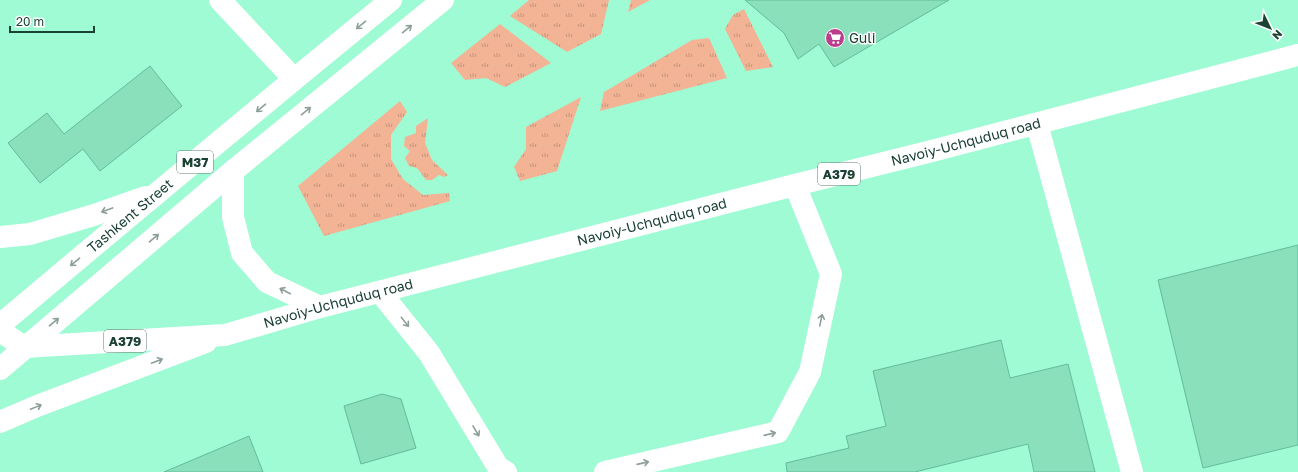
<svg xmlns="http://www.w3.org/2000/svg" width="1298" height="472" font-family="'Golos Text',sans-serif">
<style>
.grass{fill:url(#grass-tufts)}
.building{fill:#89e0bb;stroke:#62bd98}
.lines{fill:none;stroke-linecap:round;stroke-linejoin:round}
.street{stroke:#fff;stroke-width:22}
.primary{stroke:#fff;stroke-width:22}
.highway{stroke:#fff;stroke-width:22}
.oneway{stroke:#8ca098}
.labels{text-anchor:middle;stroke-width:3;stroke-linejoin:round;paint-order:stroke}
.shield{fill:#fff;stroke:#5f7a70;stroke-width:1}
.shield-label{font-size:13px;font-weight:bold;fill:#1a4132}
.poi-label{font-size:14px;fill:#1a4132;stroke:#fff;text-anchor:start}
.street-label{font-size:14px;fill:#1a4132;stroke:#fff}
</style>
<defs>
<pattern id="grass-tufts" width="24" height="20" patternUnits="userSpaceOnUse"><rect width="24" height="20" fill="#f3b395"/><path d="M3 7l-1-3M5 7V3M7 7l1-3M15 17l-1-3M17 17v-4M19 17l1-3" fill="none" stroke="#c4937a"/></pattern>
</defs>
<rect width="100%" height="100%" fill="#9ffbd4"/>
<!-- grass -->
<path class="grass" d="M 529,0 L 609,0 L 601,34 L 567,52 L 510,16 Z
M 631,0 L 650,0 L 628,12 Z
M 744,9 L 773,67 L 746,71 L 725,29 L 733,15 Z
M 500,24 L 551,63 L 505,87 L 486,78 L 465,80 L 451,63 Z
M 709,38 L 727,78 L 600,111 L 604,92 L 692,40 Z
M 581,97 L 557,171 L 520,181 L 514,167 L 526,149 L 526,127 Z
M 400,101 L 407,112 L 391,135 L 391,159 L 403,179 L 423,195 L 449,193 L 450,201 L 324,236 L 298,186 Z
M 428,118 L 425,143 L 432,160 L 448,175 L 444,177 L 439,175 L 432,180 L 426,180 L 417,168 L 409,166 L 405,158 L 410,151 L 404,146 L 405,137 L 416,133 L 416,126 Z"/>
<!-- building -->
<path class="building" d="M 745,0 L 949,0 L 834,67 L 819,44 L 798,59 L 784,33 Z
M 150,66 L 182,106 L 100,171 L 83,149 L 40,183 L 8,143 L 47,113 L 64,134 Z
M 1298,245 L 1298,445 L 1203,468 L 1158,280 Z
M 1001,340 L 1010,378 L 1068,364 L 1095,472 L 1034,472 L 1028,444 L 915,472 L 787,472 L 786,463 L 849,448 L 846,436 L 886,426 L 873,371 Z
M 382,394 L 401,399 L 416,448 L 361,464 L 344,406 Z
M 249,436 L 263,472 L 164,472 Z"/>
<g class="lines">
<!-- street -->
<path class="street" d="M 220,0 L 294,79
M 1037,124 L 1132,472
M 380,292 L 429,353 L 498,467 L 506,472
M 605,472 L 778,432 L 810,372 L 831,274 L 795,185"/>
<!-- primary -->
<path class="primary" d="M 0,331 L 24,347"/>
<!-- highway -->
<g class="highway">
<path d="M 233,171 L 233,217 L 242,253 L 267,282 L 320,307"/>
<path d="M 0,237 L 30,234 L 94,215 L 145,197"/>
<path id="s1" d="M 0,325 C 129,216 260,107 391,0"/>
<path id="s2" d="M 24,347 L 225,335 L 320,307 L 795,185 L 928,152 L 1298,55"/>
<path d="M 0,369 L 233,171 L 443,0"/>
<path d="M 0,422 L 37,406 L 206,342"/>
</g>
</g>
<!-- one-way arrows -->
<defs><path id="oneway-shaft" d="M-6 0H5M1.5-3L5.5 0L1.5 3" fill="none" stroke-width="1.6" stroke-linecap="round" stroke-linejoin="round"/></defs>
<g class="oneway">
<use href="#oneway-shaft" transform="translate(361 25) rotate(141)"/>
<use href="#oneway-shaft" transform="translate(407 29) rotate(-39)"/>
<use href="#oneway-shaft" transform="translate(261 108) rotate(140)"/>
<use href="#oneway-shaft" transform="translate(306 111) rotate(-39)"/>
<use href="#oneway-shaft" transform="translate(107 210) rotate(160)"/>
<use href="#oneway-shaft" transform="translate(154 238) rotate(-40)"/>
<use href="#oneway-shaft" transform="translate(75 262) rotate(140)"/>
<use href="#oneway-shaft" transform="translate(285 291) rotate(-153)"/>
<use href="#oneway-shaft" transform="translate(821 320) rotate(-78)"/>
<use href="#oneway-shaft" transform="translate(54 322) rotate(-40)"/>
<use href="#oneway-shaft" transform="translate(405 322) rotate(52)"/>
<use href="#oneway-shaft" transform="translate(157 361) rotate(-21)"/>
<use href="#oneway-shaft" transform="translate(36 407) rotate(-22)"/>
<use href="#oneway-shaft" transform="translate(476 431) rotate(59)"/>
<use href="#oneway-shaft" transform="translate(770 434) rotate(-13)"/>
<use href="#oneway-shaft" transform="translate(643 463) rotate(-13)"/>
</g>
<!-- icons -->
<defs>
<symbol id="supermarket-disc" viewBox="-11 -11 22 22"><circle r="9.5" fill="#bb3e8d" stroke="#fff"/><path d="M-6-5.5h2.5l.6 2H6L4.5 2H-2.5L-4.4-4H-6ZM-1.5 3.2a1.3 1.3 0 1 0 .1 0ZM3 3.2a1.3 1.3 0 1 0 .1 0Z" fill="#fff"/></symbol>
</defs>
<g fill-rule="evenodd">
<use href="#supermarket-disc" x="824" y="27" width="22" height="22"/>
</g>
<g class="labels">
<!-- shield labels -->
<g class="shield">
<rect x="177" y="151" width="36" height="22" rx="3"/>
<rect x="818" y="163" width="42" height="22" rx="3"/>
<rect x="104" y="330" width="42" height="22" rx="3"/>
</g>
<g class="shield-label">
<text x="195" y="167">M37</text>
<text x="839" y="179">A379</text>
<text x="125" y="346">A379</text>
</g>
<!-- poi labels -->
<g class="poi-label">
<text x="849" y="43">Guli</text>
</g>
<!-- street labels -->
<g class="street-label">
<text dy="5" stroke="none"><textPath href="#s2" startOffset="967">Navoiy-Uchquduq road</textPath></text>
<text dy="5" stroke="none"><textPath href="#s1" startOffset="170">Tashkent Street</textPath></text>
<text dy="5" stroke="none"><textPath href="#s2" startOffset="643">Navoiy-Uchquduq road</textPath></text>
<text dy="5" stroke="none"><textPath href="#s2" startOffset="319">Navoiy-Uchquduq road</textPath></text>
</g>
</g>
<!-- north arrow -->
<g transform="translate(1270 28) rotate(133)" stroke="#ffffff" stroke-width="3" paint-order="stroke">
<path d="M0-3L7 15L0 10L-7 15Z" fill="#1a4132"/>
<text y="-6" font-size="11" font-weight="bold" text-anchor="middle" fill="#1a4132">N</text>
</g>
<!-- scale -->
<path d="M10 26v6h84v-6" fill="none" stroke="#1a4132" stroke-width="2"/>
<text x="16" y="26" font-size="12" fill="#1a4132" stroke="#ffffff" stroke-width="3" paint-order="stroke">20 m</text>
</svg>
